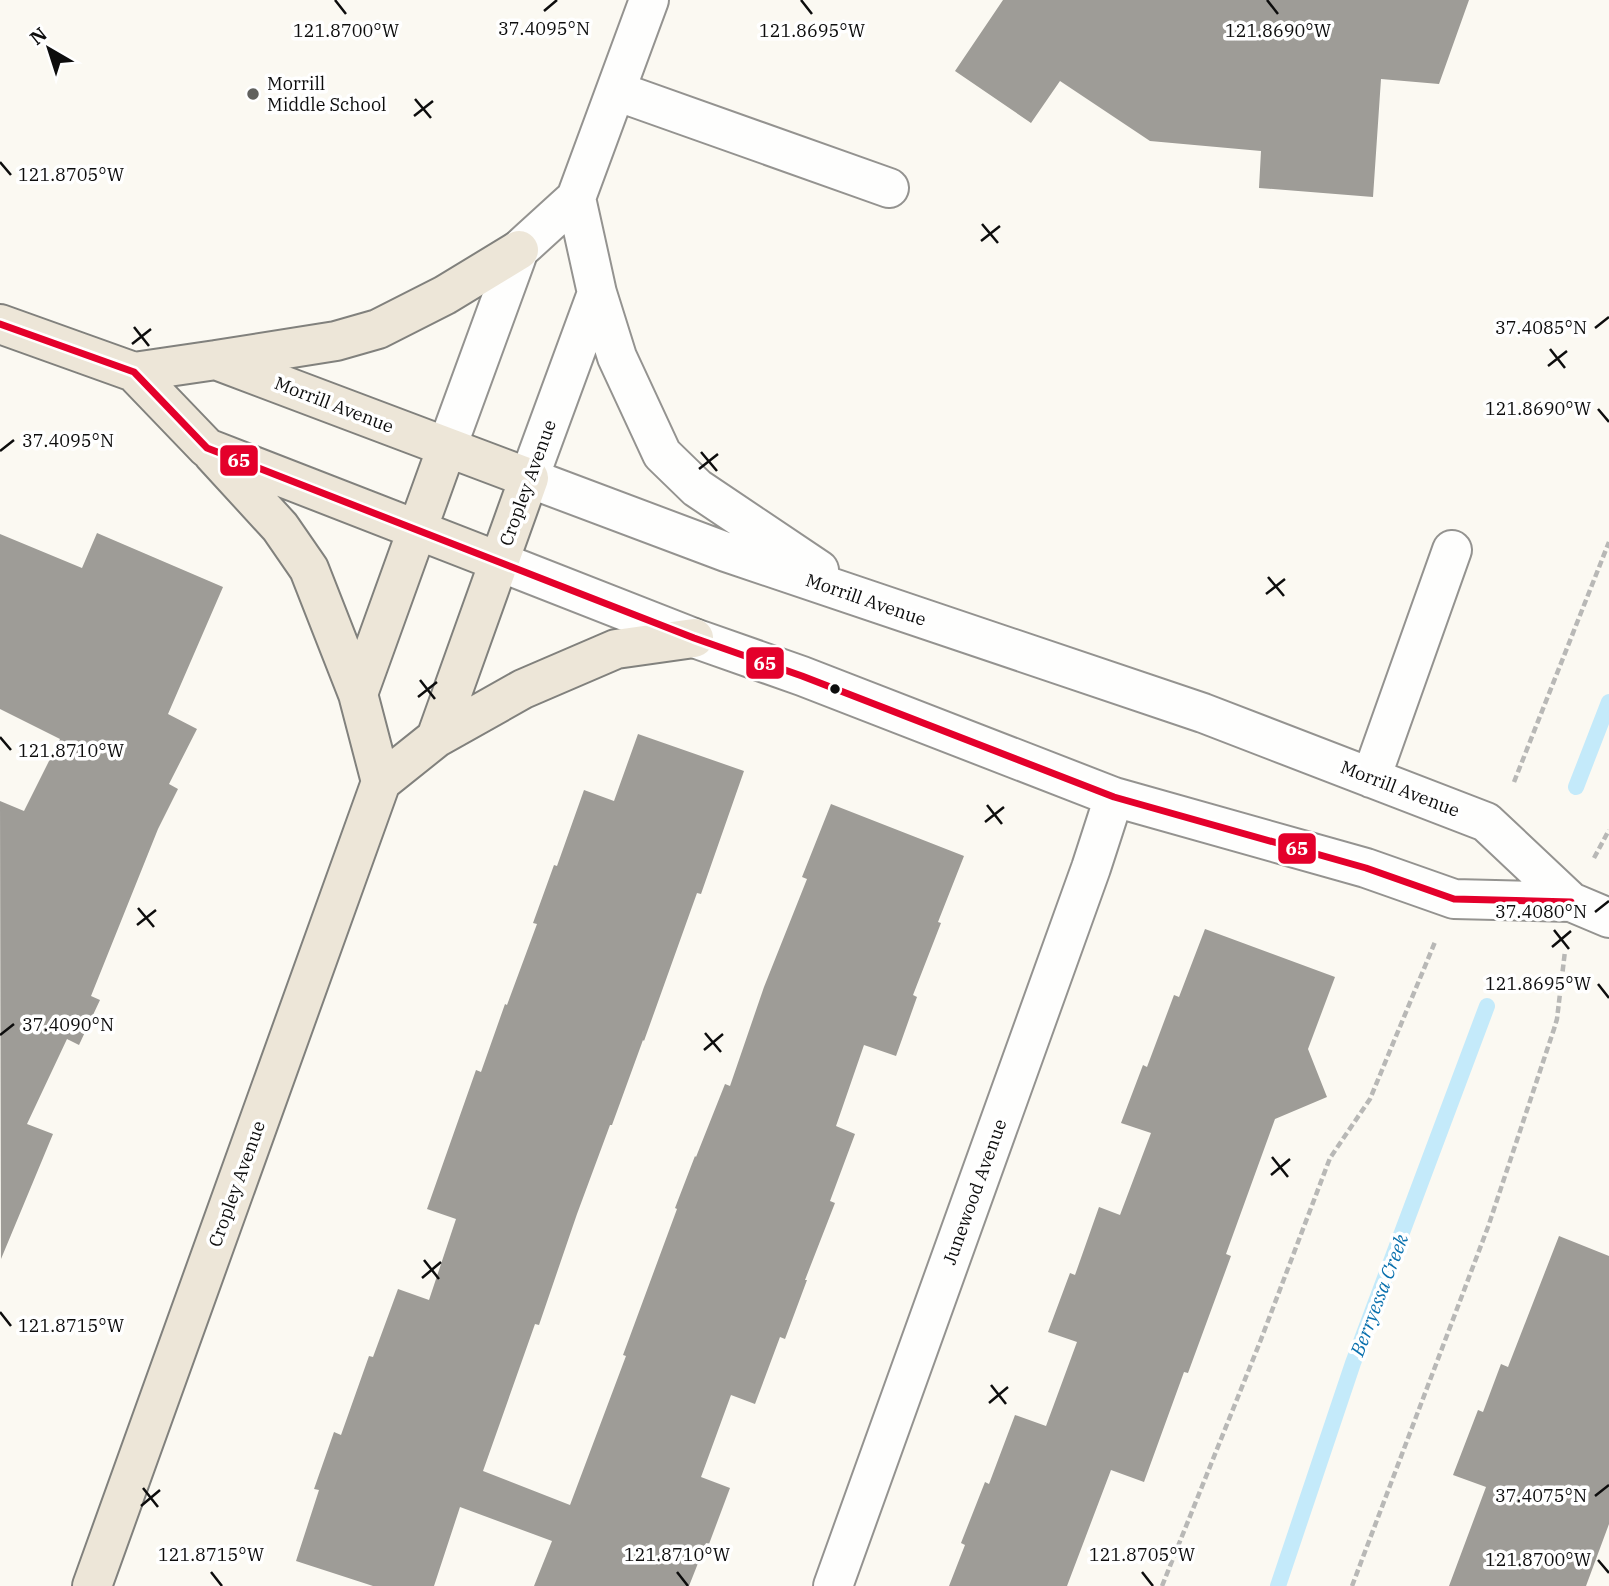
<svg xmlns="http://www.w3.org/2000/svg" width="1609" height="1586" font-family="'IBM Plex Serif',serif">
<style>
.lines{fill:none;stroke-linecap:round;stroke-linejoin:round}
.stream{stroke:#c4eafa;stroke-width:16}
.building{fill:#9e9c97}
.minor-casing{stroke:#949390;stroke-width:42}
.major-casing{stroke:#81817d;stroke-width:42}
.path{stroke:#b8b8b6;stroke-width:4.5;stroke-dasharray:7 3.5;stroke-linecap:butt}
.minor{stroke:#fefefd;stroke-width:38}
.major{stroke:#ede6d8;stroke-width:38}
.bus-1-casing{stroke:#fff;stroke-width:12}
.bus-1{stroke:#e4002b;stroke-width:7}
.ticks{fill:none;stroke:#0d0d0d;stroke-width:2.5}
.poi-dot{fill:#60605d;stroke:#fff;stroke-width:2.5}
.bus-dot{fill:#0d0d0d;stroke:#fff;stroke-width:2.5}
.labels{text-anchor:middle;stroke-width:7;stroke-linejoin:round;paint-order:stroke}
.poi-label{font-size:18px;fill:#0d0d0d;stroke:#fff;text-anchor:start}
.street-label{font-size:18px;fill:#0d0d0d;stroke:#fff}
.water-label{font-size:19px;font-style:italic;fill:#0970ad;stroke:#fff}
.ticks-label{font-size:18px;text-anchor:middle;fill:#0d0d0d;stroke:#fff;stroke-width:7;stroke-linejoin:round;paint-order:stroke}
.line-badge{stroke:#fff;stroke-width:2.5}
.badge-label{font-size:19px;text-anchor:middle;font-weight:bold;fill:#fff}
</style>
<rect width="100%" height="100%" fill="#fbf9f2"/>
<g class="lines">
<!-- stream -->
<path class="stream" d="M 1576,787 L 1609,702
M 1278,1586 L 1353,1363 L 1487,1006"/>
</g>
<!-- building -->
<path class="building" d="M 1003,0 L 1469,0 L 1439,84 L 1381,79 L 1373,197 L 1259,188 L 1261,151 L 1150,141 L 1060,81 L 1031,123 L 955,71 Z
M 97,533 L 223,587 L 168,714 L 197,729 L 169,784 L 178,789 L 158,829 L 91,996 L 100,1000 L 79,1045 L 67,1039 L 27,1124 L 53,1134 L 1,1259 L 0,801 L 24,811 L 60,739 L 0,709 L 0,534 L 82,568 Z
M 638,734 L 744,771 L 701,894 L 697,893 L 644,1041 L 643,1040 L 612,1125 L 610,1125 L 577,1214 L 539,1325 L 535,1324 L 483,1471 L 570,1505 L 626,1356 L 623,1355 L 677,1209 L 675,1208 L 695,1156 L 696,1157 L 725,1084 L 730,1086 L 764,987 L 807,879 L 802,877 L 831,804 L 964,856 L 938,922 L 941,923 L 913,995 L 917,997 L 896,1056 L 864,1045 L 836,1126 L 855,1134 L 830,1201 L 835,1203 L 805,1280 L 807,1280 L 785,1339 L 780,1337 L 755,1404 L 731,1395 L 701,1477 L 730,1488 L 709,1544 L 706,1543 L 689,1586 L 534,1586 L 552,1541 L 460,1507 L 434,1586 L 373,1586 L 296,1561 L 319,1490 L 314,1489 L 334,1432 L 341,1435 L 369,1356 L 373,1357 L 398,1289 L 429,1300 L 456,1219 L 427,1209 L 476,1070 L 481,1072 L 505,1004 L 507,1005 L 537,924 L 533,923 L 554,865 L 557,866 L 584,790 L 614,801 Z
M 1205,929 L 1335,977 L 1308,1049 L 1327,1097 L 1275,1119 L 1226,1254 L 1231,1256 L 1188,1373 L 1184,1372 L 1144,1482 L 1111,1470 L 1067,1586 L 949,1586 L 965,1545 L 961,1543 L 985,1482 L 989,1484 L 1015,1415 L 1046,1426 L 1077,1342 L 1048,1332 L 1070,1273 L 1075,1275 L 1099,1207 L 1120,1215 L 1151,1133 L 1121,1123 L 1143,1065 L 1147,1067 L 1174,995 L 1179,997 Z
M 1559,1236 L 1609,1256 L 1609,1524 L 1586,1586 L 1449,1586 L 1486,1487 L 1453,1475 L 1478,1410 L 1483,1412 L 1501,1364 L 1508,1367 Z"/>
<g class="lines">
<defs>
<path id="minor" d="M 616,91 L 889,188
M 576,198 L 597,293 L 529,478 L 726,552 L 1203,713 L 1486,822 L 1571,902 L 1609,918
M 597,293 L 617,357 L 662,454 L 697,488 L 819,570
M 447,447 L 519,250 L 576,198 L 649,0
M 500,562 L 694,638 L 802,676 L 1114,797 L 1366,868 L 1454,899 L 1571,902
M 1371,778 L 1452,550
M 833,1586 L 1091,868 L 1114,797"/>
<path id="major" d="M 0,324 L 134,372 L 207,448 L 500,562
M 216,360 L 336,341 L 378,329 L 445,295 L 519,250
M 213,454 L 280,527 L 309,569 L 358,694
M 436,738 L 523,689 L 616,649 L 694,638
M 381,782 L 358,694 L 447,447
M 92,1586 L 381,782 L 436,738 L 529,478 L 216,360 L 134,372"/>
</defs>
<!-- minor casing -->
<use href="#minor" class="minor-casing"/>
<!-- major casing -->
<use href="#major" class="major-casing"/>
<!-- path -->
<path class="path" d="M 1514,782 L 1609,542
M 1594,858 L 1609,830
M 1162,1586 L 1260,1342 L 1330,1158 L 1370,1099 L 1435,942
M 1352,1586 L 1488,1227 L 1554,1029 L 1557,1019 L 1565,951"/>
<!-- minor -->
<use href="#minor" class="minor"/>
<!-- major -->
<use href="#major" class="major"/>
<defs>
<path id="bus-1" d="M 0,324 L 134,372 L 207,448 L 694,638 L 802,676 L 1114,797 L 1366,868 L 1454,899 L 1571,902"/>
</defs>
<!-- bus-1 casing -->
<use href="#bus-1" class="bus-1-casing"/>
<!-- bus-1 -->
<use href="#bus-1" class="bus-1"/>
</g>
<!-- ticks -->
<path class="ticks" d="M 335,0 L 346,14M 801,0 L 812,14M 1267,0 L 1278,14M 544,11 L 557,0M 415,99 L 431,118M 414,116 L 433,101M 0,162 L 11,175M 982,224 L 998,243M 981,241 L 1000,226M 134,327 L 149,346M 1595,328 L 1609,317M 132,344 L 151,329M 1550,349 L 1565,368M 1548,366 L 1567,351M 1598,409 L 1609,422M 0,451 L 14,440M 701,452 L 717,471M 699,469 L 718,454M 1268,577 L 1284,596M 1266,594 L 1285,579M 420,680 L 435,699M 418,697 L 437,682M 0,737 L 11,750M 987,805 L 1002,824M 985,822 L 1004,807M 138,908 L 154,927M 1595,912 L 1609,901M 137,925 L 156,910M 1554,930 L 1569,949M 1552,947 L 1571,931M 1598,984 L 1609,998M 705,1033 L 721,1052M 0,1035 L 14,1024M 704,1050 L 723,1034M 1272,1157 L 1288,1177M 1271,1175 L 1290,1159M 424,1260 L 439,1279M 422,1278 L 441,1262M 0,1312 L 11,1326M 991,1385 L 1006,1404M 989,1403 L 1008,1387M 143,1488 L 158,1507M 1595,1496 L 1609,1485M 141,1506 L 160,1490M 1598,1560 L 1609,1573M 211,1572 L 222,1586M 677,1572 L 688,1586M 1142,1572 L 1153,1586"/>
<!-- markers -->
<circle class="poi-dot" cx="253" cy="94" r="7"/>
<circle class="bus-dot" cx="835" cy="689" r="6"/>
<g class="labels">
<!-- poi labels -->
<g class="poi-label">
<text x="267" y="90">Morrill<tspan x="267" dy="21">Middle School</tspan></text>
</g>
<!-- street labels -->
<g class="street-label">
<text transform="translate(334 405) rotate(21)" y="6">Morrill Avenue</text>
<text transform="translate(528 483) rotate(-70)" y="6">Cropley Avenue</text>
<text transform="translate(866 600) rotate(19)" y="6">Morrill Avenue</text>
<text transform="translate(1400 789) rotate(21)" y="6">Morrill Avenue</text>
<text transform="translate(237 1184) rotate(-70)" y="6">Cropley Avenue</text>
<text transform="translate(975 1192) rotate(-70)" y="6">Junewood Avenue</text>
</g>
<!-- water labels -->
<g class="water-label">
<text transform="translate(1379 1295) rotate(-69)" y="7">Berryessa Creek</text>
</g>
</g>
<g class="ticks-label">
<text x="544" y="35">37.4095°N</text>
<text x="346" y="37">121.8700°W</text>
<text x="812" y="37">121.8695°W</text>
<text x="1278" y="37">121.8690°W</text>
<text x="71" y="181">121.8705°W</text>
<text x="1541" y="334">37.4085°N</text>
<text x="1538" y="415">121.8690°W</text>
<text x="68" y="447">37.4095°N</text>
<text x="71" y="757">121.8710°W</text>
<text x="1541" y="918">37.4080°N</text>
<text x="1538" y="990">121.8695°W</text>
<text x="68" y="1031">37.4090°N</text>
<text x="71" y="1332">121.8715°W</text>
<text x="1541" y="1502">37.4075°N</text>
<text x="211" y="1561">121.8715°W</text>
<text x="677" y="1561">121.8710°W</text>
<text x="1142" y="1561">121.8705°W</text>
<text x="1538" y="1566">121.8700°W</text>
</g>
<g class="line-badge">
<rect x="219" y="444" width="40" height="33" rx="7" fill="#e4002b"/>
<rect x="745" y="646" width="40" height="34" rx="7" fill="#e4002b"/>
<rect x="1277" y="832" width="40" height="33" rx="7" fill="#e4002b"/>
</g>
<g class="badge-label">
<text x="239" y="467">65</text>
<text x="765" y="670">65</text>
<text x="1297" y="855">65</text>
</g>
<!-- north arrow -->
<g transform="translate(49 49) rotate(321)" stroke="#ffffff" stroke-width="5" paint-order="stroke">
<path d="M0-5L12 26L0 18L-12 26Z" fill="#0d0d0d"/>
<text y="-10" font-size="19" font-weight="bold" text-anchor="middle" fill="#0d0d0d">N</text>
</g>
</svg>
